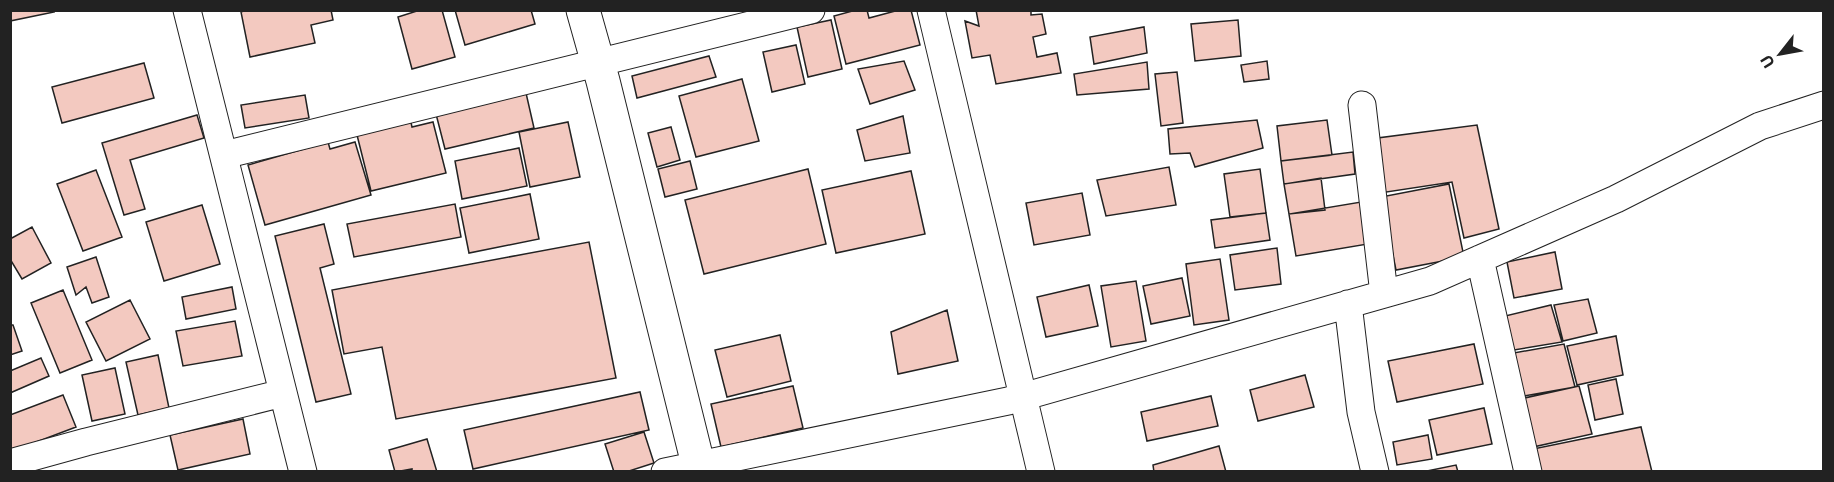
<svg xmlns="http://www.w3.org/2000/svg" width="1834" height="482" font-family="'Open Sans',sans-serif">
<style>
.building{fill:#f3c9c0;stroke:#222;stroke-width:1.5}
.lines{fill:none;stroke-linecap:round;stroke-linejoin:round}
.street-casing{stroke:#222;stroke-width:29}
.secondary-casing{stroke:#222;stroke-width:35}
.street{stroke:#fff;stroke-width:27}
.secondary{stroke:#fff;stroke-width:33}
</style>
<rect width="100%" height="100%" fill="#fff"/>
<!-- building -->
<path class="building" d="M 10,10 L 53,10 L 54,12 L 10,21 Z
M 246,10 L 331,10 L 333,20 L 311,25 L 315,43 L 250,57 L 241,12 Z
M 420,10 L 442,10 L 455,57 L 412,69 L 398,17 Z
M 455,10 L 531,10 L 535,24 L 465,45 Z
M 856,10 L 867,10 L 869,18 L 899,10 L 911,10 L 920,45 L 846,64 L 834,16 Z
M 976,10 L 1031,10 L 1031,15 L 1042,14 L 1046,34 L 1033,37 L 1037,57 L 1057,53 L 1061,73 L 996,84 L 990,55 L 972,58 L 965,21 L 979,26 Z
M 831,20 L 842,69 L 808,77 L 797,27 Z
M 1238,20 L 1241,56 L 1195,61 L 1191,24 Z
M 1144,27 L 1147,53 L 1094,64 L 1090,37 Z
M 796,45 L 805,84 L 772,92 L 763,52 Z
M 709,56 L 716,77 L 637,98 L 632,76 Z
M 904,61 L 915,90 L 870,104 L 858,69 Z
M 1267,61 L 1269,79 L 1244,82 L 1241,65 Z
M 1147,62 L 1149,89 L 1077,95 L 1074,74 Z
M 144,63 L 154,98 L 62,123 L 52,87 Z
M 1177,72 L 1183,123 L 1161,126 L 1155,74 Z
M 742,79 L 759,141 L 696,157 L 679,96 Z
M 526,93 L 534,128 L 445,149 L 436,114 Z
M 305,95 L 309,118 L 245,128 L 241,105 Z
M 197,115 L 204,138 L 130,160 L 145,209 L 124,215 L 102,143 Z
M 903,116 L 910,153 L 865,161 L 857,130 Z
M 410,118 L 412,127 L 433,122 L 446,173 L 371,191 L 356,131 Z
M 1257,120 L 1263,148 L 1195,167 L 1190,153 L 1170,154 L 1168,129 Z
M 1327,120 L 1332,155 L 1281,161 L 1277,126 Z
M 568,122 L 580,177 L 530,187 L 519,132 Z
M 1477,125 L 1499,229 L 1464,238 L 1452,182 L 1380,193 L 1370,139 Z
M 671,127 L 680,160 L 657,167 L 648,133 Z
M 328,142 L 330,149 L 355,142 L 371,195 L 265,225 L 248,165 Z
M 519,148 L 527,186 L 462,199 L 455,161 Z
M 1353,152 L 1355,174 L 1284,184 L 1281,161 Z
M 690,161 L 697,189 L 665,197 L 658,169 Z
M 1169,167 L 1176,205 L 1106,216 L 1097,180 Z
M 808,169 L 826,244 L 704,274 L 685,200 Z
M 1260,169 L 1266,213 L 1230,217 L 1224,174 Z
M 96,170 L 122,237 L 83,251 L 57,184 Z
M 911,171 L 925,234 L 836,253 L 822,190 Z
M 1321,178 L 1325,210 L 1289,214 L 1284,184 Z
M 1449,184 L 1464,257 L 1396,270 L 1381,197 Z
M 1082,193 L 1090,235 L 1034,245 L 1026,203 Z
M 530,194 L 539,239 L 469,253 L 460,208 Z
M 1361,202 L 1368,244 L 1296,256 L 1289,214 Z
M 455,204 L 461,237 L 354,257 L 347,224 Z
M 202,205 L 220,264 L 164,281 L 146,222 Z
M 1266,213 L 1270,240 L 1215,248 L 1211,220 Z
M 324,224 L 334,264 L 320,268 L 351,394 L 316,402 L 275,236 Z
M 32,227 L 51,263 L 22,279 L 10,259 L 10,239 Z
M 589,242 L 616,378 L 396,419 L 382,347 L 344,354 L 332,290 Z
M 1277,248 L 1281,284 L 1235,290 L 1230,255 Z
M 1555,252 L 1562,289 L 1514,298 L 1507,262 Z
M 96,257 L 109,297 L 92,303 L 86,287 L 76,295 L 67,267 Z
M 1220,259 L 1229,320 L 1194,325 L 1186,264 Z
M 1182,278 L 1190,316 L 1151,324 L 1143,286 Z
M 1136,281 L 1146,341 L 1111,347 L 1101,286 Z
M 1089,285 L 1098,326 L 1046,337 L 1037,297 Z
M 232,287 L 236,309 L 186,319 L 182,297 Z
M 63,290 L 92,360 L 60,373 L 31,303 Z
M 1588,299 L 1597,333 L 1563,341 L 1554,305 Z
M 130,300 L 150,339 L 106,361 L 86,322 Z
M 1551,305 L 1562,342 L 1508,351 L 1501,317 Z
M 947,310 L 958,361 L 898,374 L 891,332 Z
M 235,321 L 242,356 L 183,366 L 176,331 Z
M 10,325 L 13,325 L 22,351 L 10,355 Z
M 780,335 L 791,381 L 727,397 L 715,350 Z
M 1616,336 L 1623,375 L 1577,385 L 1567,346 Z
M 1474,344 L 1483,384 L 1397,402 L 1388,361 Z
M 1564,344 L 1575,387 L 1518,397 L 1508,354 Z
M 158,355 L 169,408 L 138,415 L 126,362 Z
M 41,358 L 49,376 L 10,393 L 10,371 Z
M 115,368 L 125,414 L 92,421 L 82,375 Z
M 1305,375 L 1314,407 L 1258,421 L 1250,390 Z
M 1616,379 L 1623,414 L 1595,420 L 1588,385 Z
M 793,386 L 803,428 L 721,447 L 711,404 Z
M 1579,386 L 1592,434 L 1533,447 L 1520,399 Z
M 640,392 L 649,430 L 473,469 L 464,430 Z
M 63,395 L 76,427 L 10,452 L 10,415 Z
M 1211,396 L 1218,426 L 1147,441 L 1141,412 Z
M 1484,408 L 1492,444 L 1437,455 L 1429,420 Z
M 243,419 L 250,454 L 178,470 L 170,435 Z
M 1641,427 L 1652,472 L 1539,472 L 1533,449 Z
M 644,432 L 654,463 L 626,472 L 614,472 L 605,444 Z
M 1428,435 L 1432,459 L 1397,465 L 1393,442 Z
M 427,439 L 437,472 L 412,472 L 412,469 L 395,472 L 389,450 Z
M 1219,446 L 1226,472 L 1154,472 L 1153,465 Z
M 1456,465 L 1458,472 L 1422,472 Z"/>
<g class="lines">
<defs>
<path id="street" d="M 187,10 L 303,472
M 931,10 L 1041,472
M 1362,105 L 1384,294
M 224,155 L 811,10
M 1480,259 L 1528,472
M 1348,304 L 1361,412 L 1375,472
M 10,463 L 86,442 L 283,393
M 665,472 L 1008,401 L 1430,281 L 1616,199 L 1760,126 L 1824,105"/>
<path id="secondary" d="M 583,10 L 603,81 L 700,472"/>
</defs>
<!-- street casing -->
<use href="#street" class="street-casing"/>
<!-- secondary casing -->
<use href="#secondary" class="secondary-casing"/>
<!-- street -->
<use href="#street" class="street"/>
<!-- secondary -->
<use href="#secondary" class="secondary"/>
</g>
<!-- border -->
<rect width="1834" height="482" fill="none" stroke="#222222" stroke-width="24"/>
<!-- north arrow -->
<g transform="translate(1780 54) rotate(239)" stroke="#ffffff" stroke-width="4.5" paint-order="stroke">
<path d="M0-4.5L10 22L0 15L-10 22Z" fill="#222222"/>
<text y="-9" font-size="16" font-weight="bold" text-anchor="middle" fill="#222222">U</text>
</g>
</svg>
